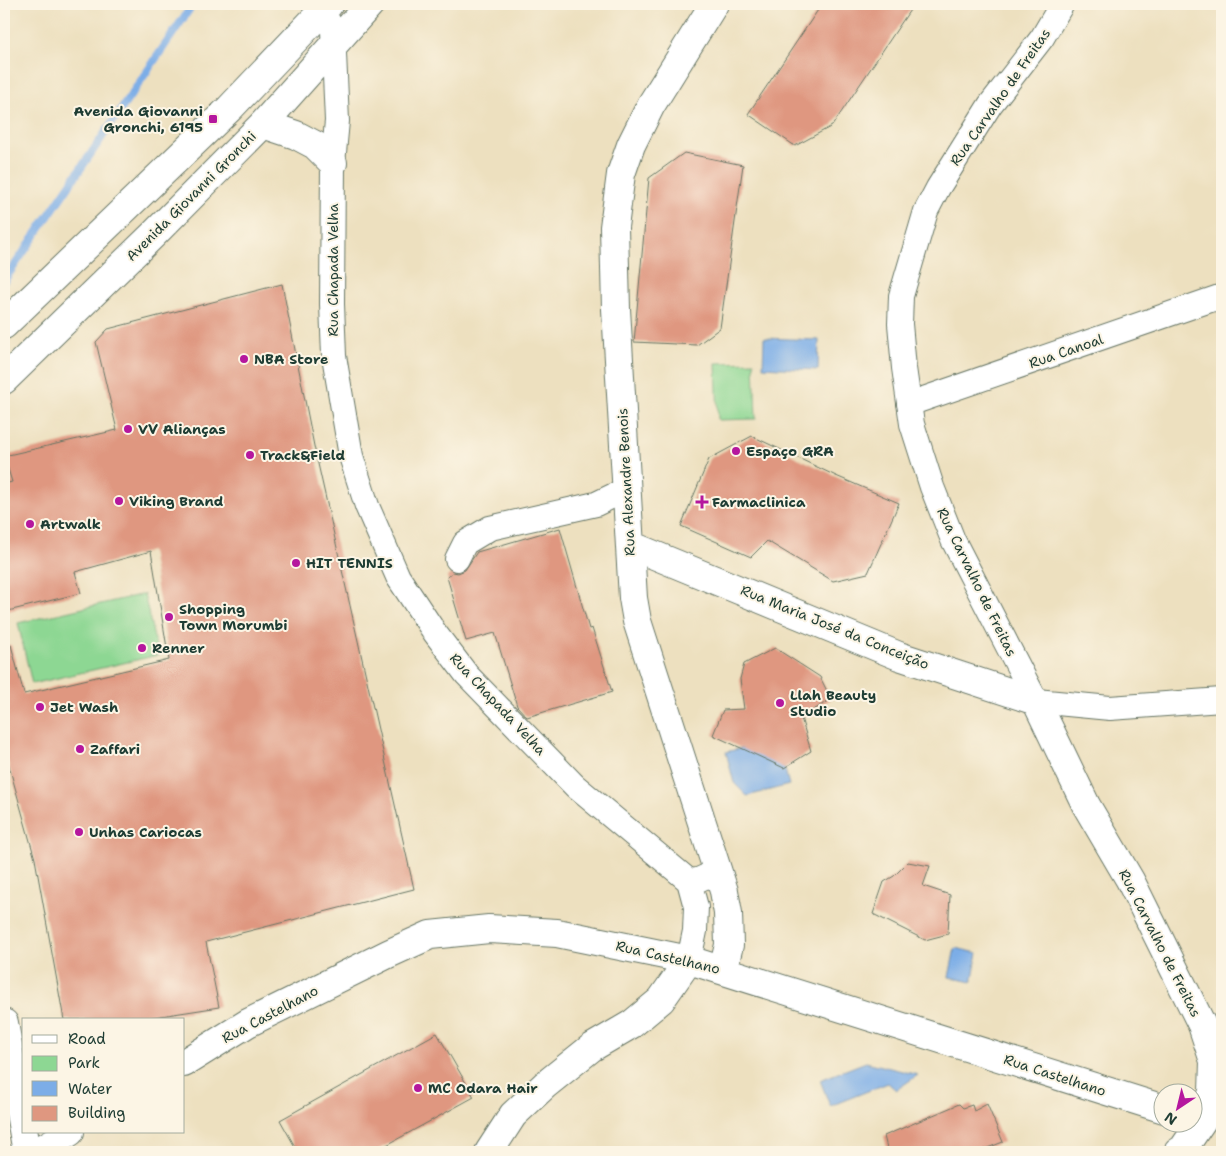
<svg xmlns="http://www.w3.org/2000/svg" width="1226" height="1156" font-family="'Shantell Sans',sans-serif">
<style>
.green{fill:#8dd793;stroke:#568a64}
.water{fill:#7cade7;stroke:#4e758e}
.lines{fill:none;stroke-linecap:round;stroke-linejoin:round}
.stream{stroke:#7cade7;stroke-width:8}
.building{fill:#df9780}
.minor-casing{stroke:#677665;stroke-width:26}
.tertiary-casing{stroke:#677665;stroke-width:30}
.secondary-casing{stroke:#677665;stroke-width:30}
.primary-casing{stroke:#677665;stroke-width:30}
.minor{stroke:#fff;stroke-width:24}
.tertiary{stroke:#fff;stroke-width:28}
.secondary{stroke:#fff;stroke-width:28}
.primary{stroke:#fff;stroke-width:28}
.poi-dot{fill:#b5179e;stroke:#fcf5e5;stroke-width:2}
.labels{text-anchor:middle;stroke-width:4;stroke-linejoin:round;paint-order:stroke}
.street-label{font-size:14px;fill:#1f3d34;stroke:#fcf5e5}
.poi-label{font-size:14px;font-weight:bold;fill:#1f3d34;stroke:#fcf5e5;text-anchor:start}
</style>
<rect width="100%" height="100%" fill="#fcf5e5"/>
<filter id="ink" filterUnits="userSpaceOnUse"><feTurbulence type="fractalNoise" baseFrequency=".02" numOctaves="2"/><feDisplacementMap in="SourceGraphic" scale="10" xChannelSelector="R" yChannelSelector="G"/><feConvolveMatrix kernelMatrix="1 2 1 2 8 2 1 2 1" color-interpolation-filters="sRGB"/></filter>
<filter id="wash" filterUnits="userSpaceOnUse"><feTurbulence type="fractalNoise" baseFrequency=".0096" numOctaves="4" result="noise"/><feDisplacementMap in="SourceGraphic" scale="20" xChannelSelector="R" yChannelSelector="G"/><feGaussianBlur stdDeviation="1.12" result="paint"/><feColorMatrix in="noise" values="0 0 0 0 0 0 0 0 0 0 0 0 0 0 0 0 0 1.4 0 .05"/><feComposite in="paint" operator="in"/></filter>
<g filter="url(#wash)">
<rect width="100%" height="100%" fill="#ede0bf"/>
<!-- green -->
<path class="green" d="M 754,362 L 756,419 L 718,420 L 716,363 Z
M 144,594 L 158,655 L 32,684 L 18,623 Z"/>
<!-- water -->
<path class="water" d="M 764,338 L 819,340 L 818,370 L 763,367 Z
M 777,739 L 789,785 L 747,796 L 734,783 L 726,752 Z
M 955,948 L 978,953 L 972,982 L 949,977 Z
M 866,1062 L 918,1075 L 896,1090 L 888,1083 L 830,1106 L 820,1080 Z"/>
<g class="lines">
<!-- stream -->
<path class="stream" d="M 4,281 L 193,4"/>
</g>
<g id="blocks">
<!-- building -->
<path class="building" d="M 822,4 L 914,4 L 832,126 L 795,146 L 748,114 Z
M 684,153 L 743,165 L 720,328 L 697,345 L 634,342 L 649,178 Z
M 282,284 L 314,446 L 414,889 L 206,942 L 219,1007 L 135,1020 L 64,1020 L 35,859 L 4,748 L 4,645 L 11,645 L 24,694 L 169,660 L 151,551 L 75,572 L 81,593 L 4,612 L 4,484 L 12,482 L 4,456 L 117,430 L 96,342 L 108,329 Z
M 752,436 L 836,476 L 899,503 L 868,573 L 833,581 L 767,541 L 751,557 L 681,526 L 709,459 Z
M 560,528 L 589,629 L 592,628 L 612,692 L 527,717 L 517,706 L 495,633 L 466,641 L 447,577 L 453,572 L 458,573 L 465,570 L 477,552 Z
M 775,648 L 820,677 L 831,699 L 801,718 L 811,751 L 784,768 L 713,735 L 723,710 L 744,709 L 740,679 L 744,664 Z
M 908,862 L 930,866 L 923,886 L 950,895 L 948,934 L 925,940 L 873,914 L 884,882 L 894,876 Z
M 437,1033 L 474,1097 L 374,1152 L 298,1152 L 280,1120 Z
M 959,1104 L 963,1108 L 972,1105 L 974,1111 L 987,1104 L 1003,1142 L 977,1152 L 888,1152 L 884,1136 Z"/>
</g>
</g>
<g filter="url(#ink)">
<use href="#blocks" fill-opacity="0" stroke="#677665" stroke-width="1"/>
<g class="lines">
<defs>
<path id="minor" d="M 1062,4 L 1042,38 L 990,105 L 938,188 L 926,211 L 901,296 L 900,324 L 904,368 L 912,424 L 932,487 L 953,540 L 1036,701 L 1110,708 L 1222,700
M 323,12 L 333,30 L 337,121 L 333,163 L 332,304 L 334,356 L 351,456 L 367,506 L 398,577 L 435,633 L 467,675 L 575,786 L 689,881 L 698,880 L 718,871
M 909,404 L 1222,296
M 457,559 L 465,543 L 490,528 L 596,504 L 627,489
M 689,881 L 696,907 L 695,931 L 689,960"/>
<path id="tertiary" d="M 714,4 L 651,105 L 631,145 L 621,174 L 614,227 L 616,309 L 633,598 L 637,621 L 724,891 L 728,913 L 729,945 L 723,970
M 630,545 L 899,656 L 1036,701 L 1086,805 L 1130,880 L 1202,1025 L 1214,1061 L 1213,1092 L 1202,1121 L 1183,1149 L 1178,1152
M 184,1063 L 248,1023 L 388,954 L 430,935 L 489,929 L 557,933 L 689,960 L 1164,1109
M 37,1152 L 70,1132
M 489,1152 L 513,1115 L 545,1085 L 591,1048 L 632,1024 L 661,1000 L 689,960"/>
<path id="secondary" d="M 4,1023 L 27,1152"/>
<path id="primary" d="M 263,124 L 296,135 L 315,145 L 333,163
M 4,325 L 230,108 L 329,4
M 4,380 L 153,235 L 263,124 L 370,4"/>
</defs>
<!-- minor casing -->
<use href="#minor" class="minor-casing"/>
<!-- tertiary casing -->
<use href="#tertiary" class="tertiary-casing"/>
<!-- secondary casing -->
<use href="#secondary" class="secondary-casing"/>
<!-- primary casing -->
<use href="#primary" class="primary-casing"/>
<!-- minor -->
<use href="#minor" class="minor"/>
<!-- tertiary -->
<use href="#tertiary" class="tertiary"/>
<!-- secondary -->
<use href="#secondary" class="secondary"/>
<!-- primary -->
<use href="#primary" class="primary"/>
</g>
</g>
<!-- markers -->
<g class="poi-dot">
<rect x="208" y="114" width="10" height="10" rx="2.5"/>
<circle cx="244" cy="359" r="5"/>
<circle cx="128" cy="429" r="5"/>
<circle cx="736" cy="451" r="5"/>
<circle cx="250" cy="455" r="5"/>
<circle cx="119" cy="501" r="5"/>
<path d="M699.5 494.5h5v5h5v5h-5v5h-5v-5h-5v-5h5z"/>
<circle cx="30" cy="524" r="5"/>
<circle cx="296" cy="563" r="5"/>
<circle cx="169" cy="617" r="5"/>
<circle cx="142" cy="648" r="5"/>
<circle cx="780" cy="703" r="5"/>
<circle cx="40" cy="707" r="5"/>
<circle cx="80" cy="749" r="5"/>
<circle cx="79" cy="832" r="5"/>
<circle cx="418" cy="1088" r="5"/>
</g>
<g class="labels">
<!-- street labels -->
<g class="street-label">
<text transform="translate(1000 97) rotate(-55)" y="5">Rua Carvalho de Freitas</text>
<text transform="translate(191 196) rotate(-45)" y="5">Avenida Giovanni Gronchi</text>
<text transform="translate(333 270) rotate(-90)" y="5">Rua Chapada Velha</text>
<text transform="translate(1066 351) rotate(-19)" y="5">Rua Canoal</text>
<text transform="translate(626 482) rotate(-93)" y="5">Rua Alexandre Benois</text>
<text transform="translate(977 582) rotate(64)" y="5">Rua Carvalho de Freitas</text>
<text transform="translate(835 627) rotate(22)" y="5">Rua Maria José da Conceição</text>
<text transform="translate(498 704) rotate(47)" y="5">Rua Chapada Velha</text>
<text transform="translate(1160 943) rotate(63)" y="5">Rua Carvalho de Freitas</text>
<text transform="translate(668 957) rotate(13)" y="5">Rua Castelhano</text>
<text transform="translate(270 1014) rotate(-28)" y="5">Rua Castelhano</text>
<text transform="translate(1055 1075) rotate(18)" y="5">Rua Castelhano</text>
</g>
<!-- poi labels -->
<g class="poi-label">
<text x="203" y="116" text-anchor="end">Avenida Giovanni<tspan x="203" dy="16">Gronchi, 6195</tspan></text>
<text x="254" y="364">NBA Store</text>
<text x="138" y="434">VV Alianças</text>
<text x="746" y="456">Espaço GRA</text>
<text x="260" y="460">Track&amp;Field</text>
<text x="129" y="506">Viking Brand</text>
<text x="712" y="507">Farmaclinica</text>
<text x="40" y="529">Artwalk</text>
<text x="306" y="568">HIT TENNIS</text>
<text x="179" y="614">Shopping<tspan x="179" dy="16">Town Morumbi</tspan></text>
<text x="152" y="653">Renner</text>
<text x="790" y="700">Llah Beauty<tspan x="790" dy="16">Studio</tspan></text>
<text x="50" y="712">Jet Wash</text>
<text x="90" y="754">Zaffari</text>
<text x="89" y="837">Unhas Cariocas</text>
<text x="428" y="1093">MC Odara Hair</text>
</g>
</g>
<!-- margin -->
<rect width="1226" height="1156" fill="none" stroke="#fcf5e5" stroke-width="20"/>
<!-- legend -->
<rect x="22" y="1018" width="162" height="115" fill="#fcf5e5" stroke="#a4ab9e"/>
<rect x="32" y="1035" width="25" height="8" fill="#ffffff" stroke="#a4ab9e"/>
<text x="68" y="1044" font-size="15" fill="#1f3d34">Road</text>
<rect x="32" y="1056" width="25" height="15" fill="#8dd793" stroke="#a4ab9e"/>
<text x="68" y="1068" font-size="15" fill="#1f3d34">Park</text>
<rect x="32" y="1081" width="25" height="15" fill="#7cade7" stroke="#a4ab9e"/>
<text x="68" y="1094" font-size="15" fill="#1f3d34">Water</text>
<rect x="32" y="1106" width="25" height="15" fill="#df9780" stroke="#a4ab9e"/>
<text x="68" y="1118" font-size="15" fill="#1f3d34">Building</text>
<!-- north arrow -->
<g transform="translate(1178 1108) rotate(215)"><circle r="24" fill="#fcf5e5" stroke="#a4ab9e"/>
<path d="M0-4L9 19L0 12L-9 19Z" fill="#b5179e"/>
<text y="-8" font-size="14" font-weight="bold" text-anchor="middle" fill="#1f3d34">N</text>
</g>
</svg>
